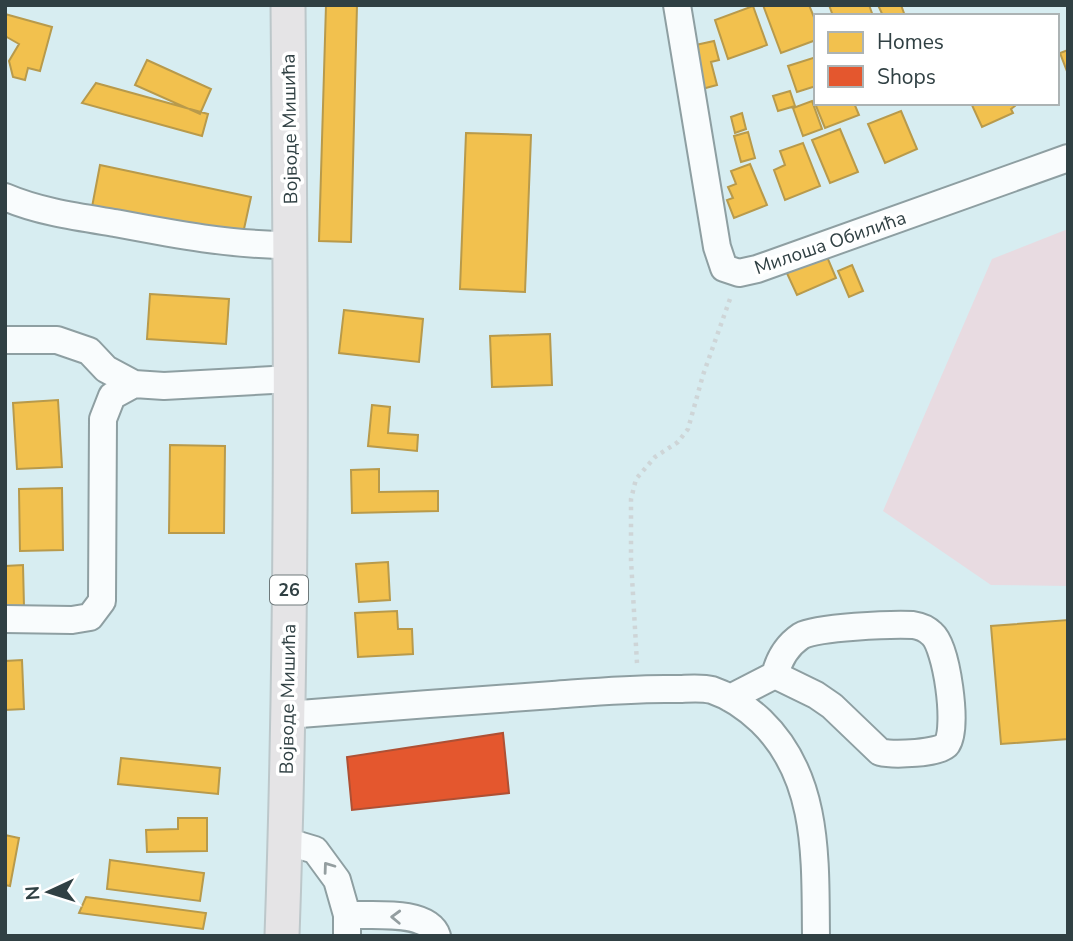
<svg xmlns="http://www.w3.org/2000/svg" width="1073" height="941" font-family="'Nunito Sans',sans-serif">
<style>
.green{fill:#e8dbe1}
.homes{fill:#f2c14e;stroke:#b89a4b;stroke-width:2}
.shops{fill:#e4572e;stroke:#ae5034;stroke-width:2}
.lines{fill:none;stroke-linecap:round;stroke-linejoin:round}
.minor-casing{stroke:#8e9fa2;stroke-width:30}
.major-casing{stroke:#bcc7ca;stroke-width:37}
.path{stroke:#ced5d7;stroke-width:4.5;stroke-dasharray:3.5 5;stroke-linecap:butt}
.minor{stroke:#f9fcfd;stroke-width:26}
.major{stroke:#e5e4e6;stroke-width:33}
.oneway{stroke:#949ea0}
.labels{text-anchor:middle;stroke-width:7;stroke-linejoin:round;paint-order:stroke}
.shield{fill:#fff;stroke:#6e797b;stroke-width:2}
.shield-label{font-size:18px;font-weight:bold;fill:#304043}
.street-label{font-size:19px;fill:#304043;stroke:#fff}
</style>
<rect width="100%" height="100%" fill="#d7edf1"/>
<!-- green -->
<path class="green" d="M 1068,229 L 1068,586 L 991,585 L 883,511 L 992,259 Z"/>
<!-- homes -->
<path class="homes" d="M 326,5 L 357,5 L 351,242 L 319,241 Z
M 763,5 L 809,5 L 816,22 L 816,40 L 781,53 Z
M 829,5 L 869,5 L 873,16 L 833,16 Z
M 878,5 L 901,5 L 905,16 L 883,16 Z
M 753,6 L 767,45 L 728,59 L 715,20 Z
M 5,14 L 52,27 L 40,71 L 28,68 L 25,80 L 13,77 L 9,61 L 19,44 L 5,36 Z
M 714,41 L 719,60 L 711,62 L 717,85 L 702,89 L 691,46 Z
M 1068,50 L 1068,74 L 1060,53 Z
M 816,57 L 816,86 L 797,92 L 788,66 Z
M 147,60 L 211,89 L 200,114 L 135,85 Z
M 96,83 L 208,114 L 202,136 L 82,103 Z
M 790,91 L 795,106 L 778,111 L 773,96 Z
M 816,100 L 816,103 L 854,103 L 859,115 L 825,128 L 814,101 Z
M 812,101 L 822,129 L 803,136 L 793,108 Z
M 971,103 L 1014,103 L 1015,106 L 1011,109 L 1013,113 L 982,127 Z
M 901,111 L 917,149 L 885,163 L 868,124 Z
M 742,113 L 746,129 L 735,133 L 731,117 Z
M 840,129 L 858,172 L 830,183 L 812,140 Z
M 748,132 L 755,158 L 741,162 L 734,136 Z
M 466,133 L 531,135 L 525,292 L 460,289 Z
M 803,143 L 820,186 L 785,200 L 774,170 L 785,165 L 780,151 Z
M 750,164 L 767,205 L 734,218 L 727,200 L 733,198 L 728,187 L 736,184 L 731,171 Z
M 100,165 L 251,197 L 242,238 L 92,207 Z
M 825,252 L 836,278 L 797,295 L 785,269 Z
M 852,265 L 863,291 L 849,297 L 838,271 Z
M 150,294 L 229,299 L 226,344 L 147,339 Z
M 344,310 L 423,319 L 419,362 L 339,353 Z
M 550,334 L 552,385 L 492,387 L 490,336 Z
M 58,400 L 62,467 L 17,469 L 13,403 Z
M 372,405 L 390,407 L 388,433 L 418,435 L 417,451 L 368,446 Z
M 170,445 L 225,446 L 224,533 L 169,533 Z
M 379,469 L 379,492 L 438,491 L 438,511 L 352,513 L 351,470 Z
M 62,488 L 63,550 L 20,551 L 19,489 Z
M 388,562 L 390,600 L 359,602 L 356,564 Z
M 23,565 L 24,607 L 5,608 L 5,566 Z
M 397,611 L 398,629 L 412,629 L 413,654 L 358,657 L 355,613 Z
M 1068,620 L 1068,739 L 1001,744 L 991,626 Z
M 22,660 L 24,709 L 5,710 L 5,661 Z
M 121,758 L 220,768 L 218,794 L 118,784 Z
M 178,818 L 207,818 L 207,851 L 147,852 L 146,830 L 178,829 Z
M 5,835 L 19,838 L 10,886 L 5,885 Z
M 110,860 L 204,873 L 200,901 L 107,889 Z
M 86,897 L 206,913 L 203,929 L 79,913 Z"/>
<!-- shops -->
<path class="shops" d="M 503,733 L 509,793 L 352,810 L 347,757 Z"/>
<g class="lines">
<defs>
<path id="minor" d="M 677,5 L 717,247 L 724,268 L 739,273 L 757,269 L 1068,158
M 5,197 C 40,212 78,217 115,223 C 173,234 230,245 290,245
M 5,340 L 57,340 L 89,351 L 106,369 L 134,384 L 164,386 L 291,379
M 5,619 L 72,620 L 90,617 L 102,601 L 103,419 L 112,396 L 134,384
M 730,698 L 775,675 C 779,659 786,646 801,636 C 817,627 892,624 913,625 C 920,626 927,629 932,634 C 947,647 958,727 947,744 C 941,754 892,755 880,752 L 832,706 L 816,695 L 775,675
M 287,715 C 376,708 464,701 553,695 C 593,692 634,688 675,689 C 686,689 701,687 712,690 C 730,696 747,708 761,721 C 820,778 815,861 816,936
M 285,841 L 315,850 L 337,880 L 347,915 L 347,936
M 347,915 C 371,916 428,909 437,936"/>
<path id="major" d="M 282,936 C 293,626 291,315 288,5"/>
</defs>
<!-- minor casing -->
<use href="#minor" class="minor-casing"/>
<!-- major casing -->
<use href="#major" class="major-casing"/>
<!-- path -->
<path class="path" d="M 637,663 L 631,560 L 631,499 L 636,479 L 655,457 L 678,442 L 688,429 L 703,375 L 731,296"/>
<!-- minor -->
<use href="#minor" class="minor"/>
<!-- major -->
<use href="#major" class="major"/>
</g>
<!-- one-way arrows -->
<defs><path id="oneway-chevron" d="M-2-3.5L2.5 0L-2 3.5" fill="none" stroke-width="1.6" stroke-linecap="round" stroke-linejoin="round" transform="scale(1.75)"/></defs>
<g class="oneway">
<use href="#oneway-chevron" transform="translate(328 867) rotate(-126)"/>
<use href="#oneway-chevron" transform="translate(396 917) rotate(-178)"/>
</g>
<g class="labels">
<!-- shield labels -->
<rect class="shield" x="270" y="575.5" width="38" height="29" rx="5"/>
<g class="shield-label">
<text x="289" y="596">26</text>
</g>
<!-- street labels -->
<g class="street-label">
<text transform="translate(289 129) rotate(-91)" y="7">Војводе Мишића</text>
<text transform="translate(830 242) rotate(-19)" y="7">Милоша Обилића</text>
<text transform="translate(287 699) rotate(-89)" y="7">Војводе Мишића</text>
</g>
</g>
<!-- border -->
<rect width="1073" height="941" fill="none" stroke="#304043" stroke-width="14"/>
<!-- legend -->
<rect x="814" y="14" width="245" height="91" fill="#ffffff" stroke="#acb3b4" stroke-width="2"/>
<rect x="828" y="32" width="35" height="21" fill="#f2c14e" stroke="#acb3b4" stroke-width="2"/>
<text x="877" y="49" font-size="21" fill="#304043">Homes</text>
<rect x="828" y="66" width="35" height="21" fill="#e4572e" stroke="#acb3b4" stroke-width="2"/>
<text x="877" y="84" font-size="21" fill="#304043">Shops</text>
<!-- north arrow -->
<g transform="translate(49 892) rotate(266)" stroke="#ffffff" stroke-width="5" paint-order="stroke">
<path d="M0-5L12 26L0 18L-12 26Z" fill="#304043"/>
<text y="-10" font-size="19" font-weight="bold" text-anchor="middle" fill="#304043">N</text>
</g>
</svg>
